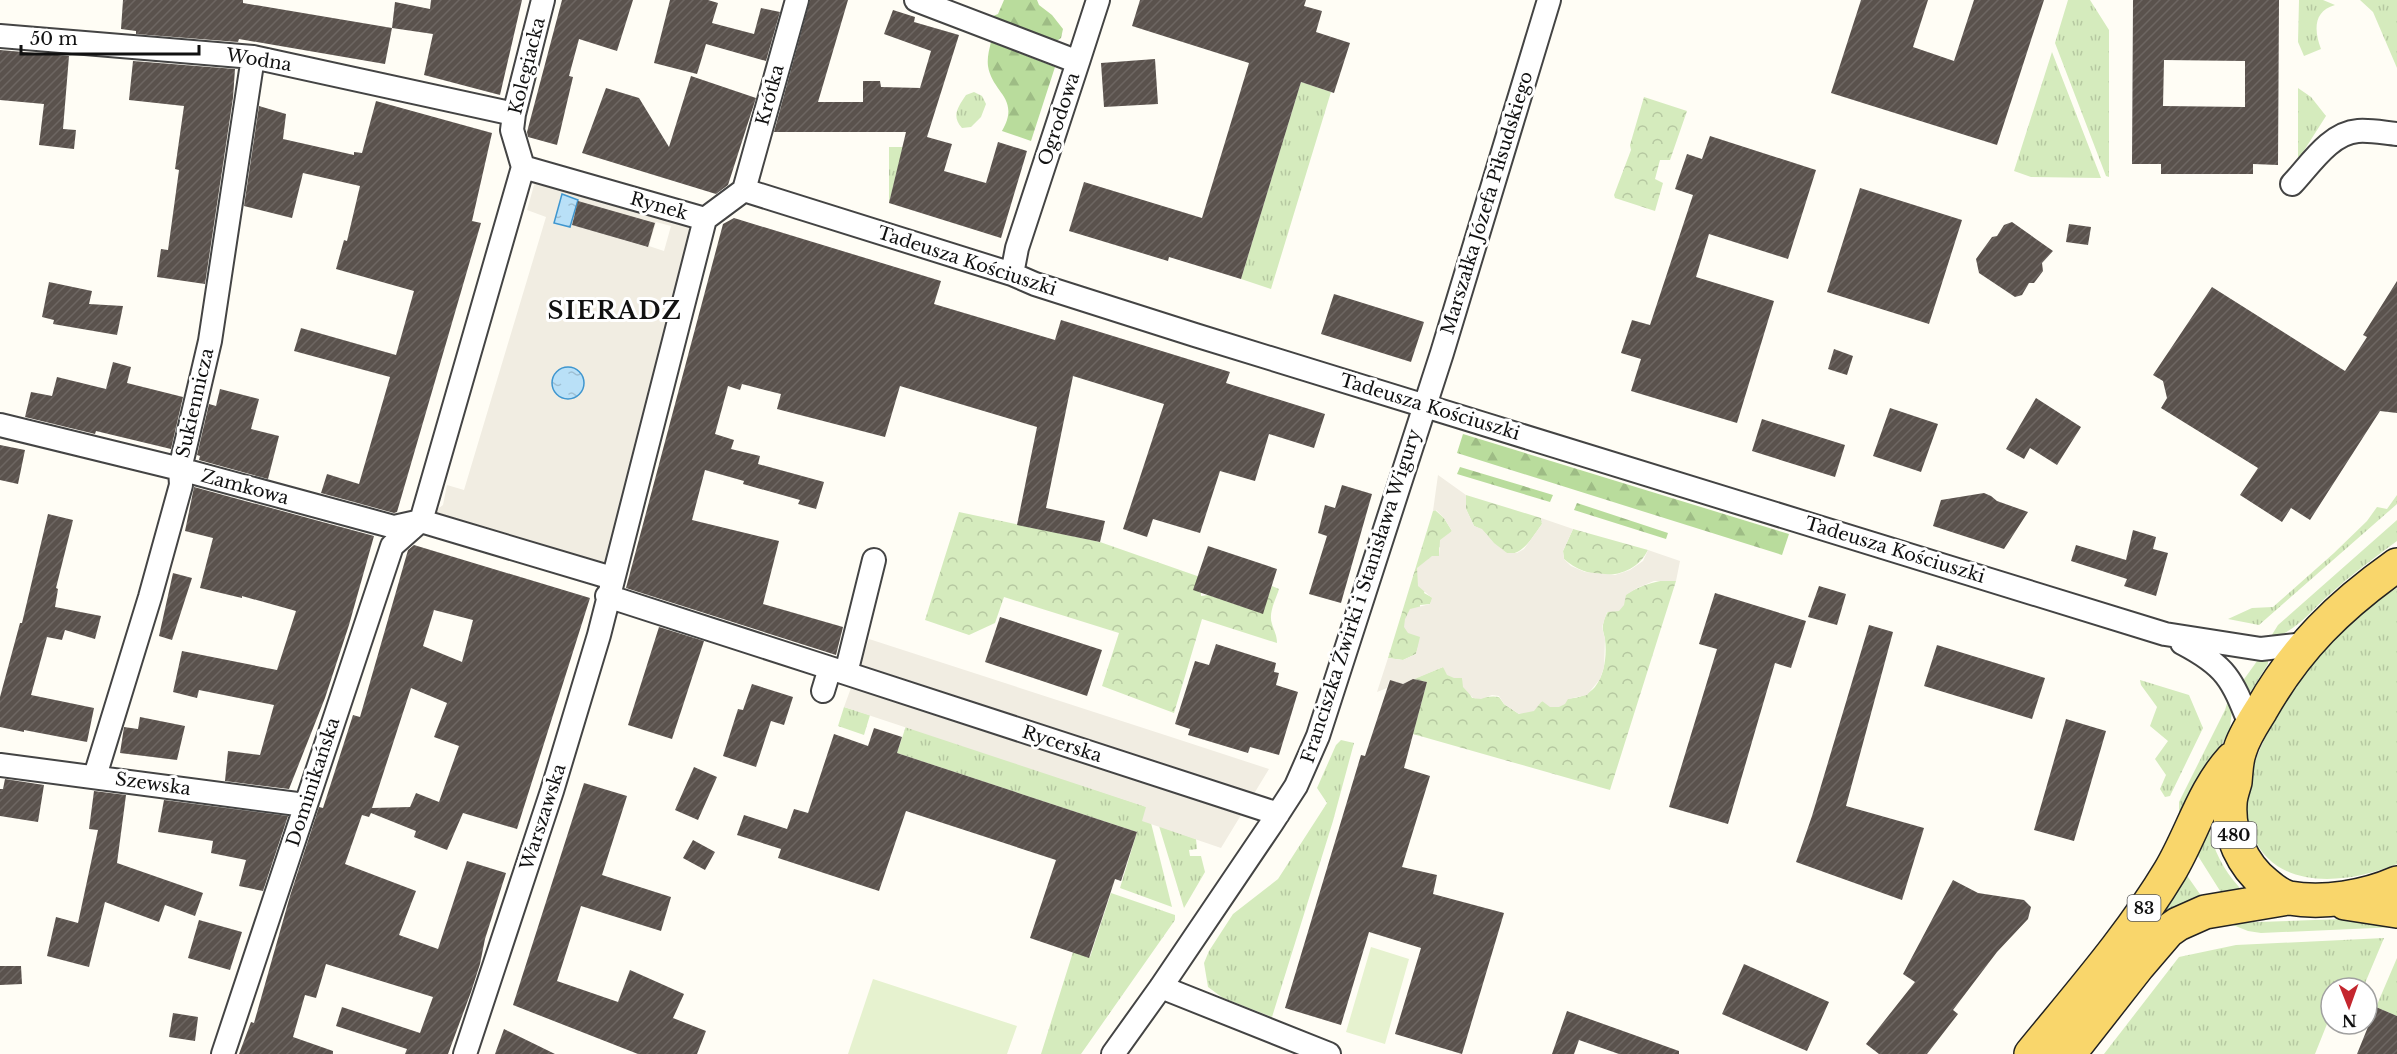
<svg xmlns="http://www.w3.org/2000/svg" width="2397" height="1054" font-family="'Libre Baskerville',serif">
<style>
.grass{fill:url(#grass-tufts)}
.forest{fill:url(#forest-firs)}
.park{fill:url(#park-crowns)}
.pitch{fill:#e6f2cf}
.plaza{fill:#f1ede2;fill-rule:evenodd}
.water{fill:url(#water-ripples);stroke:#3f96cf;stroke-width:1.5}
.building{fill:url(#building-hatch);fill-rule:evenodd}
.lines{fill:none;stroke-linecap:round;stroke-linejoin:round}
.street-casing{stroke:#444;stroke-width:26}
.primary-casing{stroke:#222;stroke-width:36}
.street{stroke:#fff;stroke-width:22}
.primary{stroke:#f9d66b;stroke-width:33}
.labels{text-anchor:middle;stroke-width:6;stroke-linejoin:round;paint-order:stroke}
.shield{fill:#fff;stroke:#585858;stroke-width:1.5}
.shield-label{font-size:16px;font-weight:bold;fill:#111}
.street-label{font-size:18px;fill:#111;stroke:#fff}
.district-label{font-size:24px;font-weight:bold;letter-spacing:1.5px;fill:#111;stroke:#fff}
</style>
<defs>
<pattern id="grass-tufts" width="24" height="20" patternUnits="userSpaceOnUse" patternTransform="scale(1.5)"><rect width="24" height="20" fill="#d5ebbd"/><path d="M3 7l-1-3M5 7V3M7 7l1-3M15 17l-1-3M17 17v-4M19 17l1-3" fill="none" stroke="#b6c8a1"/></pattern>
<pattern id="forest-firs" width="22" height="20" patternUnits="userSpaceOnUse" patternTransform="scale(1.5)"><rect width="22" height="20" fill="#b9dc9c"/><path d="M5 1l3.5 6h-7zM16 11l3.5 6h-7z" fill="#9ebc85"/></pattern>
<pattern id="park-crowns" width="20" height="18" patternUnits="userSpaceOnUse" patternTransform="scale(1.5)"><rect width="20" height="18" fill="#d5ebbd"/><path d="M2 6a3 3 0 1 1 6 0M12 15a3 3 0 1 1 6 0" fill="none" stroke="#b6c8a1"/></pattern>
<pattern id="water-ripples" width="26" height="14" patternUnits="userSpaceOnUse" patternTransform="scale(1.5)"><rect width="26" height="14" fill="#b9e0f7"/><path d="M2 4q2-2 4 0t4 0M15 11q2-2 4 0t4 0" fill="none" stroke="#9ebfd3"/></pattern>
<pattern id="building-hatch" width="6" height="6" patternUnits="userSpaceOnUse" patternTransform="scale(1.5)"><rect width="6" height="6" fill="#5a524d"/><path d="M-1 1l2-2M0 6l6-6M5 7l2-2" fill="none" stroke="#6d6662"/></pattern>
</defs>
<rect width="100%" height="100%" fill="#fffdf5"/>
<!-- grass -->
<path class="grass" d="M 2068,0 L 2090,0 L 2109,30 L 2109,177 L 2106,176 L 2055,43 Z
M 2299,0 L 2323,0 L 2335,5 C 2313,11 2314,31 2321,49 L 2304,56 L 2298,42 Z
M 2360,0 L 2397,0 L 2397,68 L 2373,12 Z
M 2052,52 L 2101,178 L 2031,177 L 2014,171 Z
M 1301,82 L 1331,92 L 1271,289 L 1241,279 Z
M 2298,88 L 2311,97 L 2326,116 L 2298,160 Z
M 974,92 L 982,96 L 986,104 L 981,117 L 971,127 L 962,128 C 951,116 958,107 966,95 Z
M 889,147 L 903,147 L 889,203 Z
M 2397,495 L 2397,504 L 2259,625 L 2228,619 L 2252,608 L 2273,607 L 2334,553 L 2367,521 L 2377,507 L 2387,509 Z
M 2397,520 L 2397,541 C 2374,558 2351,575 2330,594 C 2310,611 2296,633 2270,638 L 2278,625 Z
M 2397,588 L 2397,864 C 2351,883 2277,893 2253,836 C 2249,826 2244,813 2245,801 C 2255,725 2331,626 2397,588 Z
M 2260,657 L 2268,659 L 2268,664 L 2251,691 L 2247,692 L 2242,682 Z
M 2140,680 L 2189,695 L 2203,728 L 2170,796 L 2165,797 L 2160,789 L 2166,775 L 2155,759 L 2168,741 L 2150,726 L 2157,707 L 2141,685 Z
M 2230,694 L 2232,709 L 2230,728 L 2179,833 L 2179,802 L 2225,710 Z
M 844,707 L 870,715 L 864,735 L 838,726 Z
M 906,726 L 1147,807 L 1172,907 L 1120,888 L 1137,832 L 897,753 Z
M 1341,740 L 1354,743 L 1333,821 L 1272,1017 L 1223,998 L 1208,987 L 1204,963 L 1209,951 L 1233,914 L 1278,879 L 1327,803 L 1317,788 L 1336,745 Z
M 1159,826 L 1196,839 L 1197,849 L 1189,850 L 1190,856 L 1201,856 L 1205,872 L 1184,908 Z
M 2208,827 C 2214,851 2223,869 2239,887 L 2239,893 L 2222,894 L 2193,848 Z
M 2181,867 L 2202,897 L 2161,921 L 2156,908 Z
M 1111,893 L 1175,915 L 1175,920 L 1081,1054 L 1041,1054 L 1073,952 L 1090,957 Z
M 2372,918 L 2397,927 L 2261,933 L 2248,931 L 2228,923 Z
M 2384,938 L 2363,988 L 2331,988 L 2331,1014 L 2315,1054 L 2104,1054 L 2179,957 L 2236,945 Z
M 2397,958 L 2397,1016 L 2376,1007 Z"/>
<!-- forest -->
<path class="forest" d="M 1004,0 L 1037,0 L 1039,5 L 1052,15 L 1063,29 L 1061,38 L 1055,42 L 993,16 L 998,14 Z
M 991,42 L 1055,67 L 1031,141 L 1002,131 C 1021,98 992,93 988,66 C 987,58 989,50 991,42 Z
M 1463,434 L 1789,534 L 1782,555 L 1457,453 Z
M 1460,467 L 1553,495 L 1550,502 L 1457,474 Z
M 1577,503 L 1668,533 L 1666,539 L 1574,510 Z"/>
<!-- park -->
<path class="park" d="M 1644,97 L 1687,111 L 1670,160 L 1660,160 L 1655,179 L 1663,183 L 1655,211 L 1615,198 L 1614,195 L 1631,150 L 1630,145 Z
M 1466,495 L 1541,518 L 1542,524 C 1531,539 1516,568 1495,545 C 1488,537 1485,530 1474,526 L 1466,509 Z
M 1435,510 L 1444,518 L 1452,531 L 1439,548 L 1439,556 L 1424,593 L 1433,598 L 1430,604 L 1420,605 L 1421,637 L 1416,654 L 1403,660 L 1388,658 L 1433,511 Z
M 959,512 L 1100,542 L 1200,577 L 1201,596 L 1208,595 L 1262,613 L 1272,586 L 1279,589 C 1276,599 1268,613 1272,624 C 1274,631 1277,635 1277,643 L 1202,619 L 1174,713 L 1102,686 L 1119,633 L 1004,597 L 995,623 L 969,635 L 925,620 Z
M 1573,529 L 1648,550 C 1632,582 1588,581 1564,559 L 1563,551 Z
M 1666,580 L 1676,581 L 1610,790 L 1413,734 L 1427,682 L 1413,679 L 1443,667 L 1462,678 L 1472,698 C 1482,699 1490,695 1499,697 L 1504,704 L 1519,714 C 1526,710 1535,703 1543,701 C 1561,697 1581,703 1595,687 C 1605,674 1607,654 1605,639 C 1604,634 1602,629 1603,625 C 1607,598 1643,583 1666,580 Z"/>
<!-- pitch -->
<path class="pitch" d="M 1371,947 L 1409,959 L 1385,1044 L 1346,1032 Z
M 873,979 L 1017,1026 L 1007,1054 L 848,1054 Z"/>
<!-- plaza -->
<path class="plaza" d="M 538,171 L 705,219 L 612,578 L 421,521 L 443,505 L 447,485 L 464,490 L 546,217 L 527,210 ZM 578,202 L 647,247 L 572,225 ZM 656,222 L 671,226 L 664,251 L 649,246 ZM 562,368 L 572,368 L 580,373 L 580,394 L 576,397 L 571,399 L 553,390 L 554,375 Z
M 1438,475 L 1466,495 L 1466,509 L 1474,526 L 1482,529 L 1494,543 L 1507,553 L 1517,553 L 1524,549 L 1542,524 L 1541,518 L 1573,529 L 1563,551 L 1564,559 L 1571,566 L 1585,572 L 1615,575 L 1630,570 L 1643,561 L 1648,550 L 1680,561 L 1676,581 L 1654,581 L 1637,588 L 1626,595 L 1624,605 L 1619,611 L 1607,612 L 1602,627 L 1605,639 L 1604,667 L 1600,679 L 1587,695 L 1568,699 L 1565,704 L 1559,707 L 1550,707 L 1542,701 L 1534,711 L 1519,714 L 1504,704 L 1499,696 L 1492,695 L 1481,699 L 1473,698 L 1463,687 L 1462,678 L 1454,678 L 1447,675 L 1443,667 L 1403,684 L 1389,680 L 1387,688 L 1377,692 L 1388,658 L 1403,660 L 1416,654 L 1420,637 L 1408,633 L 1404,627 L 1405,619 L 1410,609 L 1430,604 L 1432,598 L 1418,586 L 1417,568 L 1432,556 L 1439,556 L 1440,540 L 1452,531 L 1444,518 L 1436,510 L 1433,511 Z
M 869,639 L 1168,736 L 1269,769 L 1221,848 L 1142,821 L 1146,807 L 844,707 Z"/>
<!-- water -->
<path class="water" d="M 562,194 L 578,200 L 570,227 L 554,223 Z
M552 383a16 16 0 1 1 32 0a16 16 0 1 1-32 0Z"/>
<!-- building -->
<path class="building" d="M 123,0 L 243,0 L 243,3 L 392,28 L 385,64 L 239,39 L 238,42 L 136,34 L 136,31 L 121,29 Z
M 431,0 L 522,0 L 500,95 L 424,75 L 433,34 L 392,28 L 395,2 L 430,9 Z
M 562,0 L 633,0 L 617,51 L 579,39 L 569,76 L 573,77 L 557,145 L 528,137 L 527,132 Z
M 670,0 L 708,0 L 718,3 L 712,23 L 754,34 L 761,8 L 780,12 L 766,61 L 706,44 L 697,74 L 654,63 Z
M 810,0 L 848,0 L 818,102 L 863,102 L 863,81 L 880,81 L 881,87 L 920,88 L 931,51 L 884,34 L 893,10 L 915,17 L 914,22 L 959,35 L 927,137 L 952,144 L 944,171 L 986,183 L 998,142 L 1027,151 L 1001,238 L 889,203 L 906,132 L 774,132 Z
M 1140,0 L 1306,0 L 1304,6 L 1322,11 L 1316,32 L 1350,43 L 1334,93 L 1301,82 L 1241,279 L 1169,257 L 1168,261 L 1069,231 L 1084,182 L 1202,218 L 1249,63 L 1132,26 Z
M 1861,0 L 1928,0 L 1913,47 L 1954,61 L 1974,0 L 2044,0 L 1997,145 L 1831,93 Z
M 2133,0 L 2279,0 L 2278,165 L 2253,164 L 2253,174 L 2161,174 L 2161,164 L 2132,164 ZM 2164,60 L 2245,61 L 2245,107 L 2163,106 Z
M 0,50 L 69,56 L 63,129 L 76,130 L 74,149 L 39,145 L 44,104 L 0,100 Z
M 1155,59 L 1158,104 L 1104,107 L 1101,63 Z
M 133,61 L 235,69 L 233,98 L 205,284 L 157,277 L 161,249 L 168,250 L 179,170 L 175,169 L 184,106 L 129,100 Z
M 691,76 L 756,98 L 728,185 L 716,194 L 582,153 L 606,88 L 639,98 L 669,147 Z
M 376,101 L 492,133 L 472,221 L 481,223 L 397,512 L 394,513 L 321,493 L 327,474 L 359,484 L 390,377 L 294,351 L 301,328 L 396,355 L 414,291 L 336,269 L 344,240 L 347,241 L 360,186 L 303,173 L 292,218 L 244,206 L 259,106 L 286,114 L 283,139 L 354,155 L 354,152 L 362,153 Z
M 1710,136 L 1816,170 L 1788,259 L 1709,234 L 1696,277 L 1774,301 L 1737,423 L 1631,391 L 1641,359 L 1621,353 L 1632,320 L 1650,325 L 1693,195 L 1675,189 L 1687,154 L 1702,159 Z
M 1860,188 L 1962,220 L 1929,324 L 1827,292 Z
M 578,201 L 655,223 L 648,247 L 572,225 Z
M 734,218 L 941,281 L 934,304 L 1055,340 L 1061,320 L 1230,372 L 1226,383 L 1325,414 L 1314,448 L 1269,434 L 1255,481 L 1220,471 L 1200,533 L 1153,519 L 1147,537 L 1123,529 L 1164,404 L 1073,376 L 1046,508 L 1105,521 L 1100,542 L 1017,525 L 1037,427 L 900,386 L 885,437 L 777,409 L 781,394 L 742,384 L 740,390 L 728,386 L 715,434 L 734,440 L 731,449 L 760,456 L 758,464 L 824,482 L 816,509 L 798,504 L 800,500 L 743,484 L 744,481 L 705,470 L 692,520 L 779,541 L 763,604 L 843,627 L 836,655 L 626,588 L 723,224 Z
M 2012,222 L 2053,251 L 2042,263 L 2043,271 L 2034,283 L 2029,283 L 2022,295 L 2015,297 L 1979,273 L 1976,259 L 1992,237 L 1997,236 L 2004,225 Z
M 2069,224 L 2091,227 L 2088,245 L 2066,242 Z
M 2397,281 L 2397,413 L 2380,411 L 2310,520 L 2291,508 L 2282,522 L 2240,495 L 2258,468 L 2161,408 L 2167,398 L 2163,381 L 2153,375 L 2212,287 L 2345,371 L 2367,337 L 2363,335 Z
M 49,282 L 92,291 L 89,304 L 123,306 L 117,335 L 53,324 L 54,320 L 42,317 Z
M 1334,294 L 1424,322 L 1411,362 L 1321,334 Z
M 1834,349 L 1853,356 L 1847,375 L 1828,369 Z
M 113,362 L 131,367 L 127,383 L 183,397 L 171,449 L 96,431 L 95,434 L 25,417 L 31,392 L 52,396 L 57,377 L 106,389 Z
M 220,389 L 259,399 L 251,429 L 279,436 L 268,479 L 199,460 L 200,456 L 197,455 L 209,404 L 216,406 Z
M 2036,398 L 2081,427 L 2057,465 L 2030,448 L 2024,459 L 2006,449 Z
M 1890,408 L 1938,424 L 1921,472 L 1873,456 Z
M 1762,419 L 1845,445 L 1835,477 L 1752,451 Z
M 0,445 L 25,450 L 18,484 L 0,480 Z
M 1342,485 L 1372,494 L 1341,603 L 1309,594 L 1327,536 L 1318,533 L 1325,505 L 1335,508 Z
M 194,487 L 374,536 L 349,625 L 325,698 L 289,789 L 225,781 L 228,751 L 260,755 L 274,705 L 199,690 L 197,698 L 173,692 L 182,651 L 277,670 L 296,611 L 242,596 L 242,598 L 200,588 L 213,538 L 185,531 Z
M 1984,493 L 1991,496 L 1997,501 L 2028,512 L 2004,549 L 1933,526 L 1941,500 Z
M 48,514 L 73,520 L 56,588 L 58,589 L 55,607 L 101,616 L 95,639 L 65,630 L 62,640 L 47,637 L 31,695 L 94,708 L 87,742 L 24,730 L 24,732 L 0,727 L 0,697 L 20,623 L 22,623 Z
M 2133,530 L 2156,537 L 2153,549 L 2168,553 L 2156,596 L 2124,586 L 2127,579 L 2071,561 L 2076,545 L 2126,560 Z
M 414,545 L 590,598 L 517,829 L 463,813 L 447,850 L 414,837 L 416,831 L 371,813 L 369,817 L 362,815 L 345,864 L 416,891 L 399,935 L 438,949 L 467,861 L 506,873 L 485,939 L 480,964 L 471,992 L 448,1054 L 405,1054 L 407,1049 L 336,1026 L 342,1007 L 420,1033 L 433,997 L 326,964 L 316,998 L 305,995 L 293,1037 L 333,1051 L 333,1054 L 239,1054 L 251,1022 L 254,1023 L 290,896 L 319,807 L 323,808 L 353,715 L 360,717 L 408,550 ZM 434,610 L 473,620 L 462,662 L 423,646 ZM 411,688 L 447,703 L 434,737 L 459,746 L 439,802 L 416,793 L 410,807 L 372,808 Z
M 1208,546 L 1277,569 L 1263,614 L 1193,590 Z
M 173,573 L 192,578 L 172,640 L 159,636 Z
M 1819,586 L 1846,594 L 1837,625 L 1808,617 Z
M 1715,593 L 1806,621 L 1791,668 L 1775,663 L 1728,824 L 1669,807 L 1717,649 L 1699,644 Z
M 1000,617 L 1102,650 L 1087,696 L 985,662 Z
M 1869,625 L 1893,632 L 1846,806 L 1924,828 L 1902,900 L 1796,862 L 1812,816 Z
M 659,627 L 704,641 L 672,739 L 628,725 Z
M 1216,644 L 1276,663 L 1274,672 L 1279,673 L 1276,685 L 1298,692 L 1279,755 L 1250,747 L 1248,753 L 1188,735 L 1190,729 L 1175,724 L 1195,661 L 1209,665 Z
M 1937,645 L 2045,678 L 2032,719 L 1924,686 Z
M 1413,679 L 1427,682 L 1404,768 L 1430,776 L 1402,867 L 1437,875 L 1433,894 L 1504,913 L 1462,1054 L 1395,1034 L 1421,948 L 1369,932 L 1341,1025 L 1285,1008 L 1361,755 L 1365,756 L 1390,680 L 1403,684 Z
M 752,684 L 793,697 L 784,725 L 771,721 L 756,767 L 723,756 L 738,709 L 743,710 Z
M 140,717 L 185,726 L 177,760 L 120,753 L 124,727 L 138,729 Z
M 2066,719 L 2106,731 L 2074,841 L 2034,830 Z
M 874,728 L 902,737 L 897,753 L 1137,832 L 1121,881 L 1115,879 L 1089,958 L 1030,938 L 1056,860 L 906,811 L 879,891 L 778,858 L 781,849 L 737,835 L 744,815 L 787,829 L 794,809 L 808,813 L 834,734 L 868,746 Z
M 694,767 L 717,777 L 698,820 L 675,810 Z
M 5,779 L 44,785 L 38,822 L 0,816 L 0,789 L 3,789 Z
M 584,783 L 627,796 L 602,875 L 671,897 L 661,931 L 581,906 L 557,981 L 618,1002 L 630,970 L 684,994 L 673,1018 L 706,1031 L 697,1054 L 638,1054 L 513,1005 Z
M 94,791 L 126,795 L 117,863 L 203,893 L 195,916 L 165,905 L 159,922 L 105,902 L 89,967 L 47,956 L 56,917 L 78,923 L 98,830 L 89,829 Z
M 164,800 L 288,816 L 263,891 L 239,886 L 246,860 L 211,853 L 213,841 L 158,832 Z
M 693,840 L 715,852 L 705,870 L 683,858 Z
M 1953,880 L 1978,893 L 2024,900 L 2031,907 L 2028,919 L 1997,952 L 1953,1010 L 1958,1014 L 1927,1054 L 1879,1054 L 1866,1044 L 1915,982 L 1903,974 Z
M 199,920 L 242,932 L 230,970 L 188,958 Z
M 1744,964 L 1829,1002 L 1807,1051 L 1722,1014 Z
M 0,966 L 21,966 L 22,984 L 0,985 Z
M 2376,1007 L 2397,1016 L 2397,1054 L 2357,1054 Z
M 1567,1011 L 1679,1051 L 1679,1054 L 1619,1054 L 1579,1040 L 1574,1054 L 1552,1054 Z
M 173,1013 L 198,1017 L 195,1041 L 169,1037 Z
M 504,1029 L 555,1054 L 495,1054 Z"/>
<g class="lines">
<defs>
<path id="street" d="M 916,0 L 1078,62 L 1017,248 L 1012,274
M 0,36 L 253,57 L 514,114
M 1078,62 L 1098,0
M 523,167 L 512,130 L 514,114 L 543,0
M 2292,184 C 2310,165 2330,133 2358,131 C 2371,130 2385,133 2397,134
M 744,190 L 797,0
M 705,219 L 744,190 L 1012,274 L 1035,284 L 1195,335 L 2165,634 L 2261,649 L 2305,644
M 0,425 L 180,469 L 394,527 L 421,521 L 612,578
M 421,521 L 523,167
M 607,596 L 830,668 L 823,691
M 2182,643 C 2228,667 2232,680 2251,727
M 830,668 L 1278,814
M 846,673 L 874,560
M 0,765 L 305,805
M 95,776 L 150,597 L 181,485 L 180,469 L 210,341 L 253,57
M 1161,987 L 1329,1054
M 223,1054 L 392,546 L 419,522
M 465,1054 L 552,791 L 599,635 L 705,219 L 523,167
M 1113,1054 L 1161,987 L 1272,823 L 1296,786 L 1318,736 L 1442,353 L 1549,0"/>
<path id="primary" d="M 2397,565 C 2339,606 2296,648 2261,710 C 2253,723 2244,736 2240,750 C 2236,760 2236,772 2235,782 C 2233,789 2230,797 2230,804 C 2228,834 2243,866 2266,884 C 2273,890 2281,896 2289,898 C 2324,904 2365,897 2397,883
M 2345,903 L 2397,911
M 2031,1054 C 2079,995 2131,936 2170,871 C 2192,834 2203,791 2232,759
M 2069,1054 L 2138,966 L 2168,931 L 2178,924 L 2205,912 L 2288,898"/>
</defs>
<!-- street casing -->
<use href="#street" class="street-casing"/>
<!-- primary casing -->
<use href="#primary" class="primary-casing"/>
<!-- street -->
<use href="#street" class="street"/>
<!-- primary -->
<use href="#primary" class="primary"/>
</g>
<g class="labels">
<!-- shield labels -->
<g class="shield">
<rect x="2211.5" y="822" width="45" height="26" rx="4.5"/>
<rect x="2127.5" y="895" width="33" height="26" rx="4.5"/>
</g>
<g class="shield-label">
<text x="2234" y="841">480</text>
<text x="2144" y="914">83</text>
</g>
<!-- street labels -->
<g class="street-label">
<text transform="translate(259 60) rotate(9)" y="6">Wodna</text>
<text transform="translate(527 66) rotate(-76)" y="6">Kolegiacka</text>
<text transform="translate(770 95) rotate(-75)" y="6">Krótka</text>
<text transform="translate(1059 119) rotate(-72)" y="6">Ogrodowa</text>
<text transform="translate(1487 203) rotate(-73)" y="6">Marszałka Józefa Piłsudskiego</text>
<text transform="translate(659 206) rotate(16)" y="6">Rynek</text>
<text transform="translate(967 261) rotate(18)" y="6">Tadeusza Kościuszki</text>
<text transform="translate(195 403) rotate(-77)" y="6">Sukiennicza</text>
<text transform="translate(1430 407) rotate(17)" y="6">Tadeusza Kościuszki</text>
<text transform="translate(245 487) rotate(15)" y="6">Zamkowa</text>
<text transform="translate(1895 550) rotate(17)" y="6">Tadeusza Kościuszki</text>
<text transform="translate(1361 596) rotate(-72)" y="6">Franciszka Żwirki i Stanisława Wigury</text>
<text transform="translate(1062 744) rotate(18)" y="6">Rycerska</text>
<text transform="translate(313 782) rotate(-72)" y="6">Dominikańska</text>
<text transform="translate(153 784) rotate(8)" y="6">Szewska</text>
<text transform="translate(543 817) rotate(-72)" y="6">Warszawska</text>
</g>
<!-- district labels -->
<g class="district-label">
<text x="615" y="319">SIERADZ</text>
</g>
</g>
<!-- north arrow -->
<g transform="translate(2349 1006) rotate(179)"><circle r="28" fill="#ffffff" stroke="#a0a0a0" stroke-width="1.5"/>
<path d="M0-4.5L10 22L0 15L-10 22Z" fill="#c4262e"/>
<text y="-9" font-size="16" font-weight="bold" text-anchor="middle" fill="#111111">N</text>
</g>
<!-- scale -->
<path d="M21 45v9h178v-9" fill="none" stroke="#111111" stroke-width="3"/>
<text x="30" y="45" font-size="18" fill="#111111" stroke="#ffffff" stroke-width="4.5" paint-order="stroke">50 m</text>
</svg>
